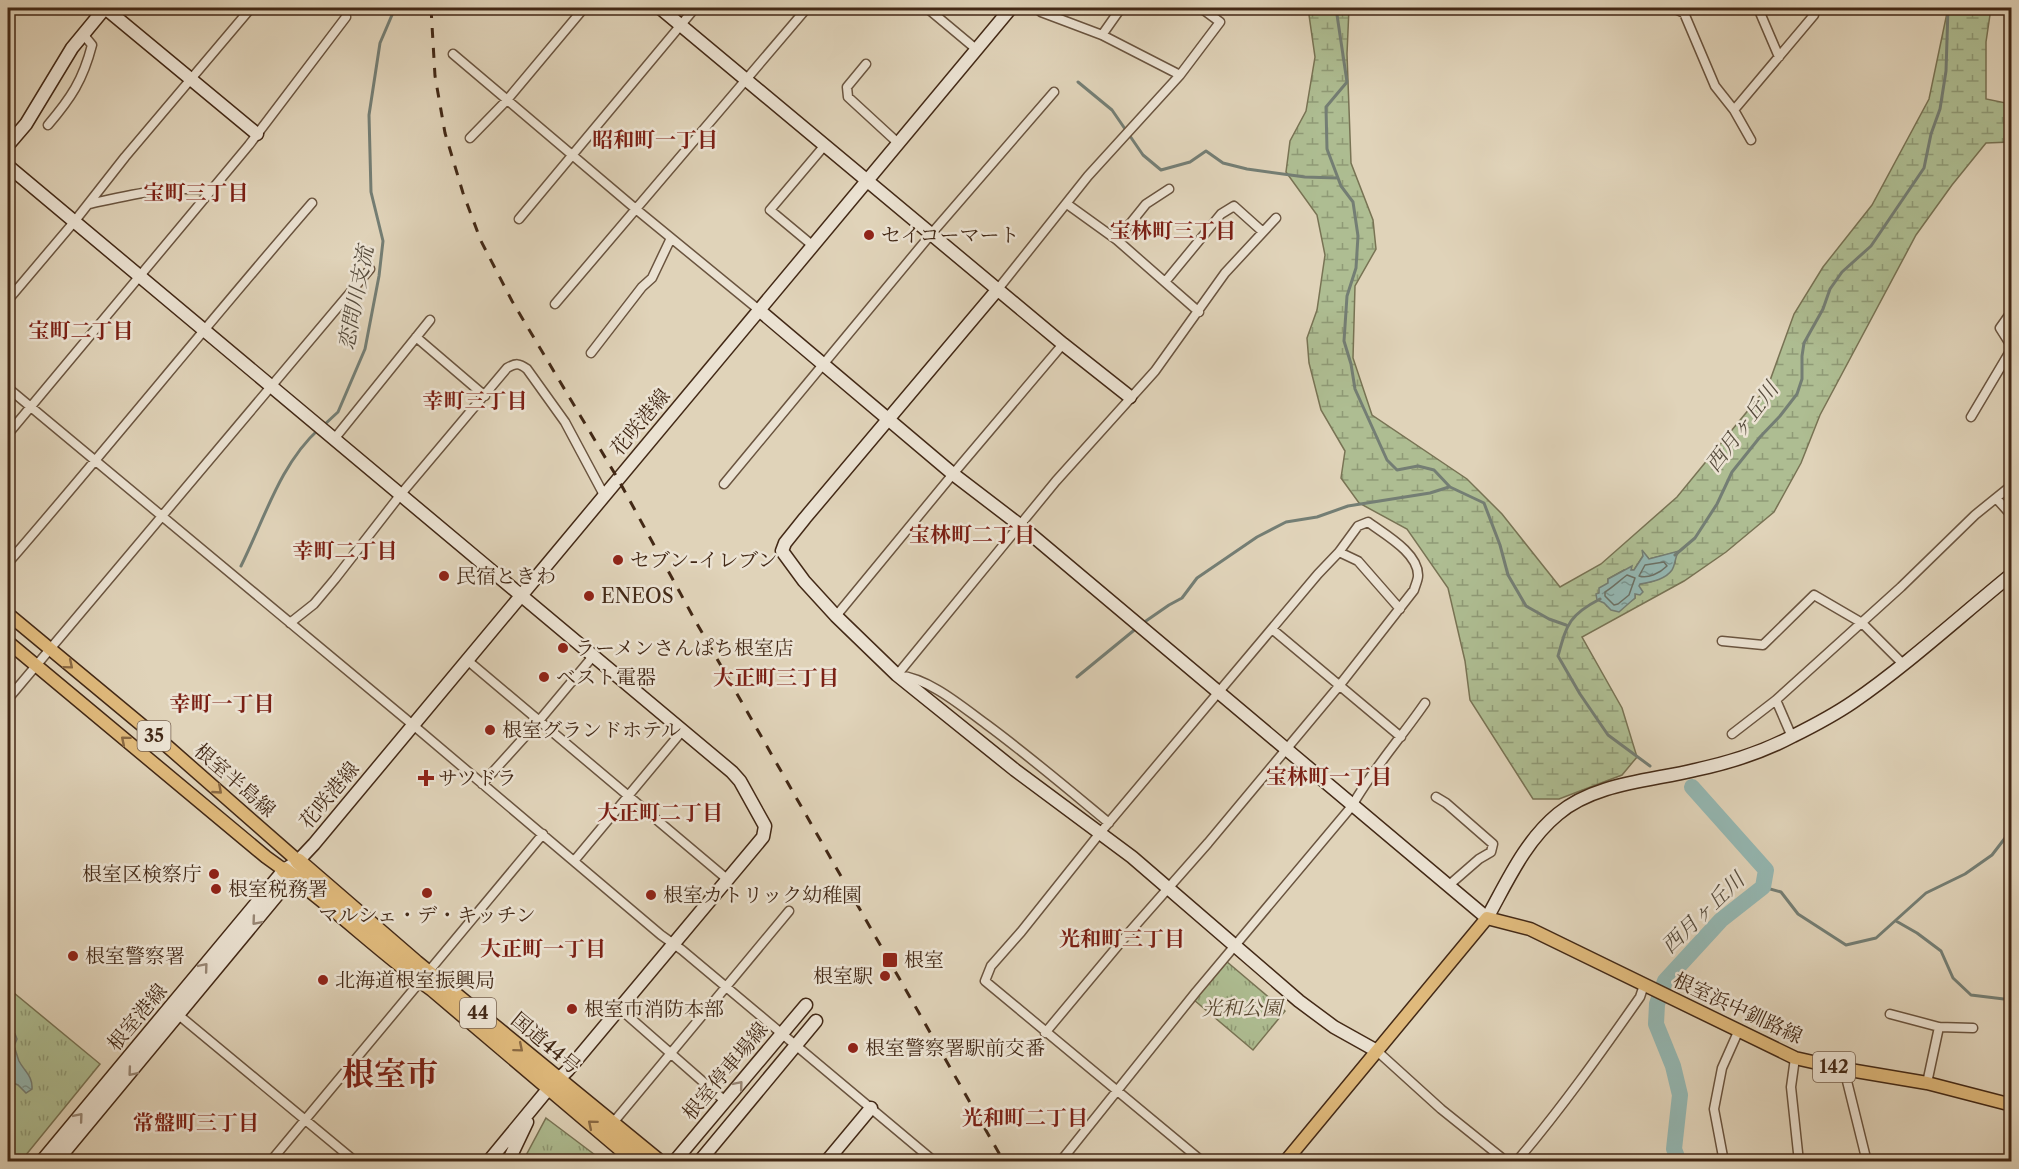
<svg xmlns="http://www.w3.org/2000/svg" width="2019" height="1169" font-family="'Libre Caslon Text','Noto Serif JP',serif">
<style>
.wetland{fill:url(#wetland-marsh);stroke:#787354;stroke-width:1.5;fill-rule:evenodd}
.park{fill:url(#park-tufts);stroke:#787354;stroke-width:1.5}
.water{fill:url(#water-ripples);stroke:#747e74;stroke-width:1.5}
.lines{fill:none;stroke-linecap:round;stroke-linejoin:round}
.shore{stroke:#6c7064;stroke-width:1.5}
.stream{stroke:#747e74;stroke-width:3}
.river{stroke:#94b7b2;stroke-width:16}
.street-casing{stroke:#6a543f;stroke-width:11}
.secondary-casing{stroke:#432916;stroke-width:15}
.primary-casing{stroke:#432916;stroke-width:15}
.highway-casing{stroke:#432916;stroke-width:18}
.street{stroke:#ebe2d2;stroke-width:8}
.secondary{stroke:#ebe2d2;stroke-width:12}
.primary{stroke:#e0ba7c;stroke-width:12}
.highway{stroke:#e0ba7c;stroke-width:15}
.rail{stroke:#432916;stroke-width:3;stroke-dasharray:10 10;stroke-linecap:butt}
.oneway{stroke:#8a6a44}
.oneway2{stroke:#978674}
.poi-dot{fill:#8f2418;stroke:#ebe2d2;stroke-width:2}
.labels{text-anchor:middle;stroke-width:5;stroke-linejoin:round;paint-order:stroke}
.shield{fill:#ebe2d2;stroke:#75604e;stroke-width:1.5}
.shield-label{font-size:18px;font-weight:bold;fill:#432916}
.poi-label{font-size:20px;fill:#432916;stroke:#ebe2d2;text-anchor:start}
.street-label{font-size:20px;fill:#432916;stroke:#ebe2d2}
.park-label{font-size:20px;font-style:italic;fill:#58472f;stroke:#ebe2d2}
.neighbourhood-label{font-size:21px;font-weight:bold;fill:#7a1f14;stroke:#ebe2d2}
.water-label{font-size:21px;font-style:italic;fill:#574c3d;stroke:#ebe2d2}
.town-label{font-size:32px;font-weight:bold;fill:#7a1f14;stroke:#ebe2d2}
</style>
<defs>
<pattern id="wetland-marsh" width="20" height="14" patternUnits="userSpaceOnUse" patternTransform="scale(1.5)"><rect width="20" height="14" fill="#aebd92"/><path d="M1 5h8M5 5V1M11 12h8M15 12V8" fill="none" stroke="#8f9a76"/></pattern>
<pattern id="park-tufts" width="24" height="20" patternUnits="userSpaceOnUse" patternTransform="scale(1.5)"><rect width="24" height="20" fill="#aebd92"/><path d="M3 7l-1-3M5 7V3M7 7l1-3M15 17l-1-3M17 17v-4M19 17l1-3" fill="none" stroke="#8f9a76"/></pattern>
<pattern id="water-ripples" width="26" height="14" patternUnits="userSpaceOnUse" patternTransform="scale(1.5)"><rect width="26" height="14" fill="#94b7b2"/><path d="M2 4q2-2 4 0t4 0M15 11q2-2 4 0t4 0" fill="none" stroke="#7a9590"/></pattern>
</defs>
<rect width="100%" height="100%" fill="#e0d3b9"/>
<filter id="stains"><feTurbulence type="fractalNoise" baseFrequency=".00333" numOctaves="4"/><feColorMatrix values="0 0 0 0 .2 0 0 0 0 .09 0 0 0 0 .02 0 0 0 .5 -.17"/></filter>
<radialGradient id="worn" r=".72"><stop offset=".6" stop-color="#630" stop-opacity="0"/><stop offset="1" stop-color="#630" stop-opacity=".3"/></radialGradient>
<!-- wetland -->
<path class="wetland" d="M 1308,8 L 1349,8 L 1347,54 L 1351,163 L 1373,220 L 1376,249 L 1355,286 L 1353,358 L 1372,415 L 1467,479 L 1502,514 L 1560,587 L 1601,564 L 1677,497 L 1768,386 L 1794,314 L 1823,267 L 1872,205 L 1929,99 L 1948,8 L 1991,8 L 1986,42 L 1986,99 L 2011,104 L 2011,142 L 1986,143 L 1952,185 L 1916,235 L 1820,415 L 1801,463 L 1774,512 L 1726,552 L 1684,581 L 1582,637 L 1622,708 L 1637,757 L 1622,775 L 1559,799 L 1533,799 L 1470,700 L 1465,661 L 1448,588 L 1407,529 L 1359,503 L 1341,478 L 1345,451 L 1321,410 L 1309,363 L 1307,338 L 1317,310 L 1325,255 L 1317,215 L 1286,172 L 1290,141 L 1306,111 L 1315,57 ZM 1643,552 L 1649,559 L 1678,552 L 1675,557 L 1675,563 C 1663,578 1658,581 1640,584 L 1638,586 L 1640,589 L 1635,594 L 1635,598 L 1631,601 L 1607,606 L 1599,593 L 1608,583 L 1608,579 L 1624,570 L 1634,570 L 1643,556 Z"/>
<!-- park -->
<path class="park" d="M 1226,961 L 1285,1011 L 1253,1050 L 1194,1000 Z
M 8,988 L 100,1064 L 21,1161 L 8,1161 Z
M 546,1118 L 603,1161 L 523,1161 Z"/>
<!-- water -->
<path class="water" d="M 1642,550 L 1649,559 L 1679,551 C 1674,558 1676,564 1672,570 C 1665,580 1650,582 1640,584 L 1639,586 L 1643,592 L 1640,595 L 1635,594 L 1635,598 L 1619,612 L 1611,610 L 1604,603 L 1597,600 L 1596,594 L 1599,593 L 1599,588 L 1608,583 L 1608,579 L 1632,566 L 1631,570 L 1634,570 L 1643,556 Z
M 8,1028 L 15,1034 L 17,1039 L 14,1046 C 16,1051 17,1056 19,1061 C 24,1071 33,1076 32,1089 L 26,1093 L 18,1085 L 8,1081 L 8,1065 L 12,1062 L 12,1053 L 8,1047 Z"/>
<g class="lines">
<!-- shore -->
<path class="shore" d="M 1664,562 L 1667,566 C 1660,573 1648,579 1639,576 L 1645,565 Z
M 1627,575 L 1635,578 L 1629,595 L 1618,604 L 1614,605 L 1605,596 L 1605,592 C 1613,587 1619,581 1627,575 Z"/>
<!-- stream -->
<path class="stream" d="M 1336,8 L 1347,82 L 1326,107 L 1327,149 L 1341,186 L 1353,202 L 1358,236 L 1356,268 L 1347,296 L 1344,341 L 1351,364 L 1355,389 L 1387,460 L 1397,470 L 1418,466 L 1434,470 L 1450,487 L 1484,503 L 1500,545 L 1508,575 L 1526,606 L 1549,619 L 1566,625
M 1078,82 L 1112,110 L 1143,155 L 1161,170 L 1190,162 L 1206,151 L 1223,163 L 1247,169 L 1305,177 L 1338,178
M 324,425 L 338,412 L 365,349 L 379,276 L 383,241 L 371,192 L 369,115 L 380,43 L 395,8
M 1675,555 L 1695,538 L 1717,504 L 1732,472 L 1760,437 L 1780,416 L 1797,394 L 1802,379 L 1802,356 L 1804,343 L 1823,309 L 1830,289 L 1842,272 L 1871,246 L 1924,168 L 1931,134 L 1940,109 L 1946,71 L 1948,8
M 241,566 C 264,520 280,464 319,429
M 1600,599 C 1569,615 1567,624 1558,656 L 1580,694 L 1608,735 L 1650,766
M 1143,623 L 1169,605 L 1182,598 L 1197,578 L 1257,537 L 1286,522 L 1317,517 L 1348,506 L 1430,493 L 1449,487
M 1077,677 L 1138,627
M 1763,887 L 1781,892 L 1798,914 L 1846,945 L 1876,938 L 1926,893 L 1965,874 L 1992,855 L 2012,829
M 1896,921 L 1917,933 L 1941,951 L 1953,978 L 1971,995 L 2012,1000"/>
<!-- river -->
<path class="river" d="M 1679,1162 L 1674,1149 L 1680,1095 L 1673,1066 L 1656,1024 L 1657,1004 L 1665,981 L 1721,920 L 1763,887 L 1766,870 L 1692,787"/>
<defs>
<path id="street" d="M 927,8 L 976,49
M 1036,8 L 1041,12 L 1102,35 L 1180,75
M 1673,8 L 1684,13 L 1715,86 L 1734,110 L 1814,15 L 1815,8
M 1758,8 L 1779,57
M 1102,35 L 1121,8
M 453,54 L 637,210 L 759,310
M 866,64 L 847,87 L 848,97 L 898,143
M 1734,110 L 1751,140
M 48,125 C 71,98 83,80 92,45 L 83,34
M 470,138 L 507,100 L 584,8
M 89,204 C 126,196 172,184 210,191
M 1067,204 L 1117,240 L 1199,312
M 519,219 L 695,8
M 1117,240 L 1146,204 L 1169,189
M 812,245 L 770,210 L 825,145
M 1165,282 L 1221,214 L 1234,206 L 1263,232
M 998,289 L 1088,176 L 1180,75 L 1220,22 L 1201,8
M 8,300 L 74,222 L 125,157 L 251,8
M 555,304 L 807,8
M 2012,311 L 2000,328 L 2012,347
M 416,337 L 485,396
M 591,353 L 642,287 L 652,278 L 671,238
M 8,388 L 413,725 L 661,935 L 682,950 L 935,1162
M 1971,417 L 2012,348
M 8,434 L 249,145 L 346,17
M 335,438 L 430,320
M 724,484 L 932,233 L 1054,92
M 1996,498 L 2012,516
M 1339,552 L 1358,561 L 1400,609
M 8,563 C 111,444 209,322 312,203
M 836,616 L 953,474 L 1063,344
M 290,623 L 314,604 L 335,579 L 401,494 L 507,368 C 516,363 519,363 527,369 L 565,422 L 604,495
M 1272,629 L 1401,737
M 1722,641 L 1763,645 L 1814,595 L 1862,623 L 1903,664
M 467,660 L 727,879
M 897,675 L 1056,481 L 1155,371 L 1225,273 L 1276,218
M 898,675 C 930,679 960,705 986,724 C 1028,755 1068,789 1109,823
M 8,699 L 370,269
M 1732,734 L 1776,700
M 1792,737 L 1776,700 L 1901,587 L 1975,515 L 2012,485
M 482,784 L 538,722 L 594,655
M 1436,797 L 1446,803 L 1493,844 L 1491,852 L 1479,859 L 1448,886
M 574,861 L 683,730
M 619,1008 L 725,1101
M 175,1012 L 356,1162
M 1890,1014 L 1939,1027 L 1973,1028
M 1045,1033 L 1126,936 L 1208,843 L 1339,686 L 1414,590 C 1415,586 1418,580 1418,576 C 1419,553 1384,534 1368,522 L 1358,526 L 1339,552 L 1318,574 L 1100,833 L 1021,932 L 991,966 L 985,981 L 1203,1162
M 1377,1051 L 1441,1109 L 1507,1162
M 1795,1058 L 1791,1087 L 1799,1162
M 1844,1069 L 1867,1162
M 1927,1083 L 1939,1027
M 612,1124 L 789,911
M 270,1162 L 543,834
M 1060,1162 L 1196,992 L 1352,806 C 1372,770 1401,738 1425,703
M 1516,1162 C 1561,1109 1600,1054 1640,997 L 1644,985
M 1724,1162 L 1714,1109 L 1722,1068 L 1738,1032"/>
<path id="secondary" d="M 105,8 L 257,134
M 660,8 L 1063,344 L 1130,397
M 8,145 L 26,124 L 72,48 L 105,8
M 8,166 L 732,772 L 740,781 L 765,826 L 763,837 L 568,1070 L 549,1088 L 488,1162
M 998,289 L 805,518 L 785,543 L 782,551 L 804,581 L 836,616 L 897,675 L 1015,770 L 1132,857 L 1299,1001 L 1334,1027 L 1377,1051
M 759,310 L 953,474 L 1021,526 L 1487,918 C 1507,882 1525,841 1558,814 C 1595,783 1650,781 1695,770 C 1728,763 1763,752 1793,736 C 1813,726 1834,715 1853,702 C 1908,664 1959,617 2012,574
M 41,1162 L 284,870 L 298,861 L 314,844 L 1011,8
M 56,1162 L 293,876 L 295,871
M 508,1162 L 527,1122
M 674,1162 L 806,1005
M 699,1162 L 816,1021
M 826,1162 L 871,1108"/>
<path id="primary" d="M 8,614 L 167,746 L 298,861
M 8,642 L 266,857 L 284,870
M 1285,1162 L 1487,918 L 1530,929 L 1795,1058 L 1844,1069 L 1927,1083 L 2012,1105"/>
<path id="highway" d="M 298,861 L 416,963 L 659,1162
M 284,870 C 336,907 381,952 433,989 L 637,1162"/>
</defs>
<!-- street casing -->
<use href="#street" class="street-casing"/>
<!-- secondary casing -->
<use href="#secondary" class="secondary-casing"/>
<!-- primary casing -->
<use href="#primary" class="primary-casing"/>
<!-- highway casing -->
<use href="#highway" class="highway-casing"/>
<!-- street -->
<use href="#street" class="street"/>
<!-- secondary -->
<use href="#secondary" class="secondary"/>
<!-- primary -->
<use href="#primary" class="primary"/>
<!-- highway -->
<use href="#highway" class="highway"/>
<!-- rail -->
<path class="rail" d="M 431,8 L 435,76 L 445,133 L 463,193 L 481,241 L 512,301 L 618,479 L 696,622 L 1004,1162"/>
</g>
<!-- one-way arrows -->
<defs><path id="oneway-chevron" d="M-2-3.5L2.5 0L-2 3.5" fill="none" stroke-width="1.6" stroke-linecap="round" stroke-linejoin="round" transform="scale(1.5)"/></defs>
<g class="oneway">
<use href="#oneway-chevron" transform="translate(69 665) rotate(40)"/>
<use href="#oneway-chevron" transform="translate(125 740) rotate(-140)"/>
<use href="#oneway-chevron" transform="translate(218 790) rotate(41)"/>
<use href="#oneway-chevron" transform="translate(519 1048) rotate(40)"/>
<use href="#oneway-chevron" transform="translate(592 1124) rotate(-140)"/>
</g>
<g class="oneway2">
<use href="#oneway-chevron" transform="translate(256 921) rotate(130)"/>
<use href="#oneway-chevron" transform="translate(204 967) rotate(-50)"/>
<use href="#oneway-chevron" transform="translate(132 1072) rotate(130)"/>
<use href="#oneway-chevron" transform="translate(739 1085) rotate(-50)"/>
<use href="#oneway-chevron" transform="translate(79 1117) rotate(-50)"/>
</g>
<!-- markers -->
<g class="poi-dot">
<circle cx="869" cy="235" r="6"/>
<circle cx="618" cy="560" r="6"/>
<circle cx="444" cy="576" r="6"/>
<circle cx="589" cy="596" r="6"/>
<circle cx="563" cy="648" r="6"/>
<circle cx="544" cy="677" r="6"/>
<circle cx="490" cy="730" r="6"/>
<path d="M423 769h6v6h6v6h-6v6h-6v-6h-6v-6h6z"/>
<circle cx="214" cy="874" r="6"/>
<circle cx="216" cy="889" r="6"/>
<circle cx="427" cy="893" r="6"/>
<circle cx="651" cy="895" r="6"/>
<circle cx="73" cy="956" r="6"/>
<rect x="882" y="952" width="16" height="16" rx="3"/>
<circle cx="885" cy="976" r="6"/>
<circle cx="323" cy="980" r="6"/>
<circle cx="572" cy="1009" r="6"/>
<circle cx="853" cy="1048" r="6"/>
</g>
<g class="labels">
<!-- shield labels -->
<g class="shield">
<rect x="137.5" y="721" width="33" height="30" rx="4.5"/>
<rect x="460" y="998" width="36" height="30" rx="4.5"/>
<rect x="1813" y="1052" width="42" height="30" rx="4.5"/>
</g>
<g class="shield-label">
<text x="154" y="742">35</text>
<text x="478" y="1019">44</text>
<text x="1834" y="1073">142</text>
</g>
<!-- poi labels -->
<g class="poi-label">
<text x="881" y="242">セイコーマート</text>
<text x="630" y="567">セブン-イレブン</text>
<text x="456" y="583">民宿ときわ</text>
<text x="601" y="603">ENEOS</text>
<text x="575" y="655">ラーメンさんぱち根室店</text>
<text x="556" y="684">ベスト電器</text>
<text x="502" y="737">根室グランドホテル</text>
<text x="438" y="785">サツドラ</text>
<text x="202" y="881" text-anchor="end">根室区検察庁</text>
<text x="228" y="896">根室税務署</text>
<text x="663" y="902">根室カトリック幼稚園</text>
<text x="427" y="922" text-anchor="middle">マルシェ・デ・キッチン</text>
<text x="85" y="963">根室警察署</text>
<text x="904" y="967">根室</text>
<text x="873" y="983" text-anchor="end">根室駅</text>
<text x="335" y="987">北海道根室振興局</text>
<text x="584" y="1016">根室市消防本部</text>
<text x="865" y="1055">根室警察署駅前交番</text>
</g>
<!-- street labels -->
<g class="street-label">
<text transform="translate(640 422) rotate(-50)" y="7">花咲港線</text>
<text transform="translate(235 780) rotate(41)" y="7">根室半島線</text>
<text transform="translate(329 795) rotate(-50)" y="7">花咲港線</text>
<text transform="translate(1738 1008) rotate(25)" y="7">根室浜中釧路線</text>
<text transform="translate(137 1017) rotate(-50)" y="7">根室港線</text>
<text transform="translate(546 1043) rotate(40)" y="7">国道44号</text>
<text transform="translate(725 1071) rotate(-50)" y="7">根室停車場線</text>
</g>
<!-- park labels -->
<g class="park-label">
<text x="1242" y="1015">光和公園</text>
</g>
<!-- neighbourhood labels -->
<g class="neighbourhood-label">
<text x="655" y="147">昭和町一丁目</text>
<text x="196" y="200">宝町三丁目</text>
<text x="1173" y="238">宝林町三丁目</text>
<text x="81" y="338">宝町二丁目</text>
<text x="475" y="408">幸町三丁目</text>
<text x="972" y="542">宝林町二丁目</text>
<text x="345" y="558">幸町二丁目</text>
<text x="776" y="685">大正町三丁目</text>
<text x="222" y="711">幸町一丁目</text>
<text x="1329" y="784">宝林町一丁目</text>
<text x="660" y="820">大正町二丁目</text>
<text x="1122" y="946">光和町三丁目</text>
<text x="543" y="956">大正町一丁目</text>
<text x="1025" y="1125">光和町二丁目</text>
<text x="196" y="1130">常盤町三丁目</text>
</g>
<!-- water labels -->
<g class="water-label">
<text transform="translate(356 298) rotate(-79)" y="7">恋問川支流</text>
<text transform="translate(1742 427) rotate(-53)" y="7">西月ヶ丘川</text>
<text transform="translate(1703 913) rotate(-44)" y="7">西月ヶ丘川</text>
</g>
<!-- town labels -->
<g class="town-label">
<text x="390" y="1085">根室市</text>
</g>
</g>
<!-- margin -->
<rect width="2019" height="1169" fill="none" stroke="#e0d3b9" stroke-width="30"/>
<rect x="9" y="9" width="2001" height="1151" fill="none" stroke="#432916" stroke-width="3"/>
<rect x="15" y="15" width="1989" height="1139" fill="none" stroke="#432916" stroke-width="1.5"/>
<rect width="100%" height="100%" filter="url(#stains)"/>
<rect width="100%" height="100%" fill="url(#worn)"/>
</svg>
